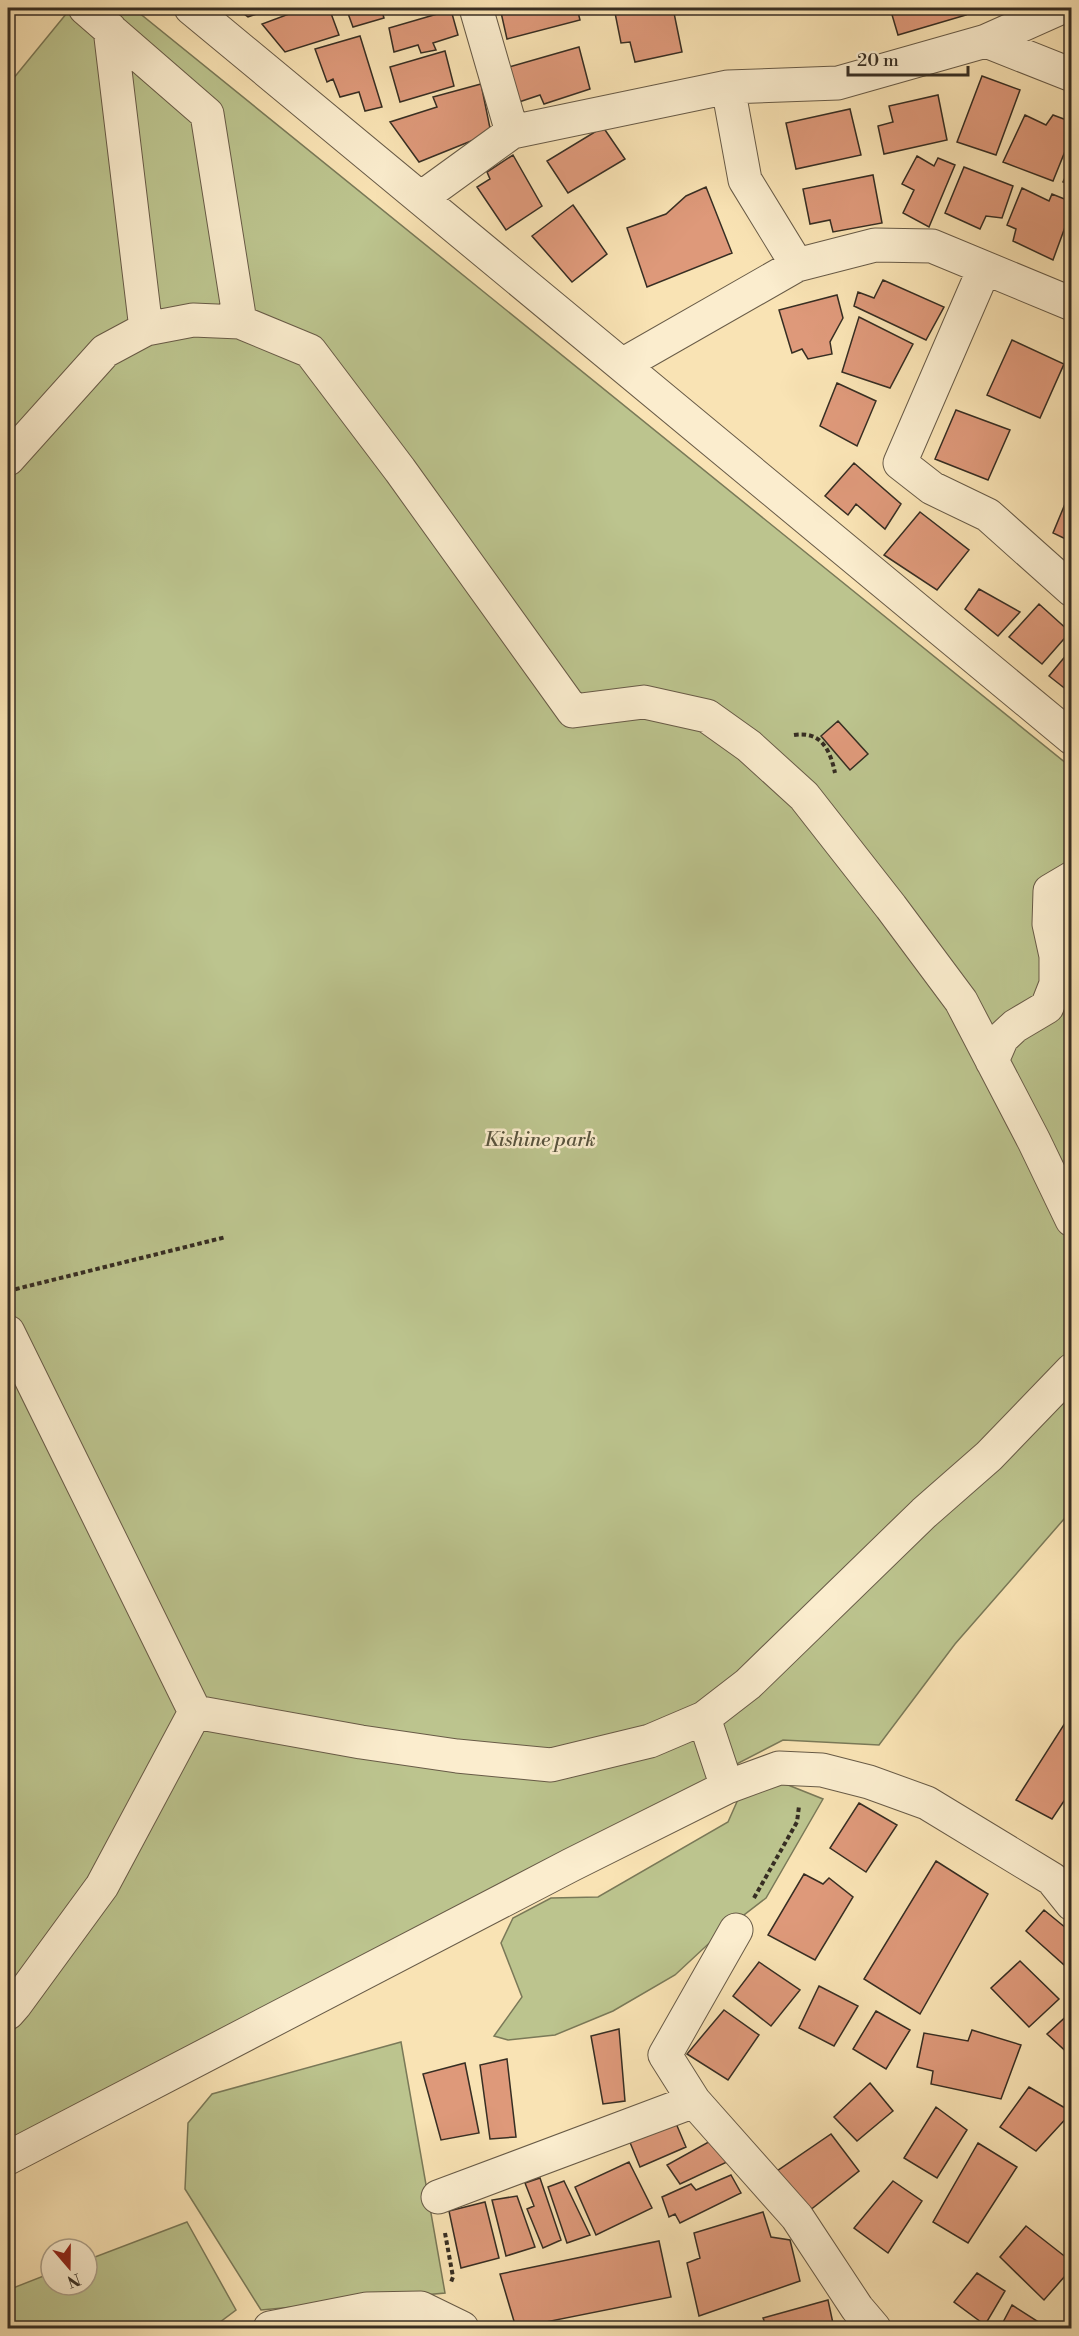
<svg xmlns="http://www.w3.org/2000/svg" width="1079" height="2336" font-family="'Libre Bodoni',serif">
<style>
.green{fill:#bcc48e;stroke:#7a7958;stroke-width:1.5}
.building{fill:#de997a;stroke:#372e23;stroke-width:1.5}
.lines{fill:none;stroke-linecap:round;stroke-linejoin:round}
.minor-casing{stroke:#685b47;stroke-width:35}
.path{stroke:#372e23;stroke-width:4;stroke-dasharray:4.5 3;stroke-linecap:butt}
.minor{stroke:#fbedce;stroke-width:33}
.labels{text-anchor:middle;stroke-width:5;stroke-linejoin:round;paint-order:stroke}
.park-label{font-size:20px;font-style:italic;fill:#58543e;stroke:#fbedce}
</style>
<rect width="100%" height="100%" fill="#f9e3b4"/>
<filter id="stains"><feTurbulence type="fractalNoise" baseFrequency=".00333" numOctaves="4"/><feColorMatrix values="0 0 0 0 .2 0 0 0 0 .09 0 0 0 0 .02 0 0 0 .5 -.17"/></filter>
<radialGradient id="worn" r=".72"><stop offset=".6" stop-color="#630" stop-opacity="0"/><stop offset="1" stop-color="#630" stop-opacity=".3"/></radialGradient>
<!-- green -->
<path class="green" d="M 71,8 L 133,8 L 1072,768 L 1071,1511 L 955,1644 L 879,1745 L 783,1740 L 8,2141 L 8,85 Z
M 783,1783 L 823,1799 L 766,1898 L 718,1935 L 675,1975 L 613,2011 L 555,2035 L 508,2040 L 494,2036 L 522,1997 L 501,1943 L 513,1918 L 551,1898 L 598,1897 L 728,1822 L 740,1795 Z
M 401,2042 L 445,2293 L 261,2310 L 185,2189 L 188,2123 L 212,2094 Z
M 187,2222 L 236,2310 L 212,2328 L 8,2328 L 8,2290 L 51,2273 L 51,2285 L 87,2285 L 87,2260 Z"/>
<!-- building -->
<path class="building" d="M 236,8 L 273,8 L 248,17 Z
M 305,8 L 329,8 L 339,35 L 285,52 L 262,24 Z
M 346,8 L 381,8 L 384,18 L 353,27 Z
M 500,8 L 577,8 L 580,20 L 507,39 Z
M 614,8 L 673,8 L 682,52 L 635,62 L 630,42 L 621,43 Z
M 890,8 L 964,8 L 966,15 L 898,35 Z
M 451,10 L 458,35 L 433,43 L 436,50 L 421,53 L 418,45 L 394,52 L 389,28 Z
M 360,36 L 382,107 L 365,111 L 359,92 L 340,97 L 333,79 L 327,82 L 315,49 Z
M 579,47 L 590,89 L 544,104 L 540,95 L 519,102 L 509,67 Z
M 445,51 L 454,86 L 400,102 L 390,67 Z
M 982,76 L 1020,90 L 996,155 L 957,142 Z
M 481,84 L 491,133 L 419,162 L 390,122 L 437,107 L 433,97 Z
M 938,95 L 947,140 L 884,154 L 878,126 L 893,122 L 889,106 Z
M 850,109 L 861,155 L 796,169 L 786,123 Z
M 1025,115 L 1046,125 L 1053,115 L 1072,122 L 1072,134 L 1053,181 L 1003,162 Z
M 603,127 L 625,159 L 568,193 L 547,161 Z
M 513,155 L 542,206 L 506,230 L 477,187 L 490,179 L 487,172 Z
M 917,156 L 934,166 L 938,158 L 955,165 L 929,227 L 903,213 L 914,190 L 902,184 Z
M 1072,163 L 1072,186 L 1063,182 Z
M 964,167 L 1013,186 L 1002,218 L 986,216 L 980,229 L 945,213 Z
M 873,175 L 882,223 L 833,232 L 830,220 L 810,224 L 803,189 Z
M 706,187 L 732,253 L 647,287 L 627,228 L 666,214 L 686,196 Z
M 1022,188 L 1049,201 L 1052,194 L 1072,202 L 1072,208 L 1053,260 L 1013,241 L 1016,229 L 1007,225 Z
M 573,205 L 607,254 L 572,282 L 532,236 Z
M 883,280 L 944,307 L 926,340 L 854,306 L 858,292 L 874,298 Z
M 837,295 L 843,318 L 830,342 L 832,354 L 808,359 L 802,349 L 792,353 L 779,310 Z
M 859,317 L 913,344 L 890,388 L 842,372 Z
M 1012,340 L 1064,364 L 1040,418 L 987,395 Z
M 837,383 L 876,401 L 857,446 L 820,426 Z
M 956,410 L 1010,430 L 988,480 L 935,459 Z
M 1072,420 L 1072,438 L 1066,435 Z
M 854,463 L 901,504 L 885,529 L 856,504 L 848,515 L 825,496 Z
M 1072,487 L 1072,542 L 1053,533 Z
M 920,512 L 969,550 L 937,590 L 884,555 Z
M 979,589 L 1020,612 L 998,636 L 965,609 Z
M 1039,604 L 1070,632 L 1042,664 L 1009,637 Z
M 1072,648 L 1072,694 L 1049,676 Z
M 838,721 L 868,754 L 850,770 L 821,736 Z
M 1072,1712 L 1072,1789 L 1052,1819 L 1016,1800 Z
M 859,1803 L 897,1825 L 866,1872 L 830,1848 Z
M 936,1861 L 988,1894 L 920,2014 L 864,1979 Z
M 804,1874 L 823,1884 L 829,1878 L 853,1897 L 815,1960 L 768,1935 Z
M 1044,1910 L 1072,1933 L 1072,1972 L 1026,1931 Z
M 1020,1961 L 1059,1999 L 1029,2027 L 991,1988 Z
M 759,1962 L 800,1990 L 771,2026 L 733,1996 Z
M 819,1986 L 858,2006 L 834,2046 L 799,2028 Z
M 724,2010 L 759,2035 L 728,2080 L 687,2054 Z
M 876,2011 L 910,2030 L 886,2069 L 853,2049 Z
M 1072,2011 L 1072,2057 L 1047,2034 Z
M 619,2029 L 625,2101 L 603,2104 L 591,2036 Z
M 972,2030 L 1021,2045 L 1001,2099 L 931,2084 L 933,2071 L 917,2067 L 924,2033 L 968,2041 Z
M 507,2059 L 516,2137 L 490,2139 L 480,2065 Z
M 465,2063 L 479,2133 L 441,2140 L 423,2074 Z
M 870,2083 L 893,2111 L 857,2141 L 834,2117 Z
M 1029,2087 L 1072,2112 L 1036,2151 L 1000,2127 Z
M 936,2107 L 967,2130 L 937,2178 L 904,2158 Z
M 675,2121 L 686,2147 L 640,2167 L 629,2140 Z
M 831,2134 L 859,2171 L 809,2211 L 777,2171 Z
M 714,2139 L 727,2162 L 680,2184 L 667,2165 Z
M 978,2143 L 1017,2167 L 968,2243 L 933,2222 Z
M 629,2162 L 652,2208 L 596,2235 L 575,2187 Z
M 731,2175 L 741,2193 L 680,2223 L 675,2214 L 669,2217 L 662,2197 L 691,2184 L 696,2190 Z
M 540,2178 L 561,2240 L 543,2248 L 527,2209 L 534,2206 L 525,2183 Z
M 564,2181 L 590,2235 L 567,2243 L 548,2187 Z
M 893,2181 L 922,2201 L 888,2253 L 854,2228 Z
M 517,2196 L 535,2247 L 506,2256 L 492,2200 Z
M 485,2202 L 499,2258 L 461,2268 L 449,2211 Z
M 763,2212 L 771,2237 L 790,2240 L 800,2281 L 699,2316 L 687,2263 L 700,2258 L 694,2233 Z
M 1026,2226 L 1072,2262 L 1072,2268 L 1044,2300 L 1000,2257 Z
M 659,2241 L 671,2297 L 516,2328 L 500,2274 Z
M 977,2273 L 1005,2291 L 985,2325 L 954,2302 Z
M 828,2300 L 834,2328 L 767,2328 L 763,2318 Z
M 1012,2305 L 1048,2328 L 1000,2328 Z"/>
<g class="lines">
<defs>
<path id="minor" d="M 85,8 L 207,114 L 240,322
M 191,8 L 1072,738
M 476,8 L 512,132
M 110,29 L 146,329
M 986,41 L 1072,75
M 728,87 L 745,180 L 797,265
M 421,198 L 512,132 L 728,87 L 838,83 L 986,41 L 1060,8
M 984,269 L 900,463 L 932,488 L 988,515 L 1072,590
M 622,365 L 797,265 L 875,245 L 932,246 L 1072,304
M 8,459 L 105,351 L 146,329 L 193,320 L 240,322 L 310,351 L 400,470 L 573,711 L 644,702 L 707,716 L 749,746 L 804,796 L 891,907 L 961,1001 L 1034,1141 L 1072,1220
M 992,1061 L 1002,1038 L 1015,1026 L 1047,1007 L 1056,984 L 1056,956 L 1049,924 L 1050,891 L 1072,878
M 8,1332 L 195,1712
M 195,1712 L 361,1742 L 457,1756 L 551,1765 L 650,1741 L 704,1718 L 748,1684 L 924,1513 L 989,1456 L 1072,1370
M 704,1718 L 727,1787
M 736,1930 L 665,2055 L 694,2101 L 797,2217 L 857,2308 L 874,2328
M 8,2013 L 15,2005 L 102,1886 L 195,1712
M 8,2158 L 571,1865 L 727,1787 L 779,1768 L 822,1770 L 869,1782 L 927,1803 L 1052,1879 L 1072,1904
M 438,2197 L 694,2101
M 270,2328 L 367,2309 L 421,2308 L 462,2328"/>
</defs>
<!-- minor casing -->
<use href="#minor" class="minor-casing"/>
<!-- path -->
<path class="path" d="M 794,735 C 821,731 830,749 835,773
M 8,1291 L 226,1237
M 754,1898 L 797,1822 L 799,1806
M 445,2233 L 453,2277 L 451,2282"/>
<!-- minor -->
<use href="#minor" class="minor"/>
</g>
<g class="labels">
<!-- park labels -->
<g class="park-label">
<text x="540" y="1146">Kishine park</text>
</g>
</g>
<!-- margin -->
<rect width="1079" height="2336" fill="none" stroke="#f9e3b4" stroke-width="30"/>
<rect x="9" y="9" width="1061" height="2318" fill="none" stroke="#372e23" stroke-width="3"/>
<rect x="15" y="15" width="1049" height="2306" fill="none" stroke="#372e23" stroke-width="1.5"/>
<!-- north arrow -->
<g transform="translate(69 2267) rotate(160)"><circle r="28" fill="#fbedce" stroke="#ada18a" stroke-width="1.5"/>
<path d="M0-4.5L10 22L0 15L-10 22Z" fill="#8f2418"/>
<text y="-9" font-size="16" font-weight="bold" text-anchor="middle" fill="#372e23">N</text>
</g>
<!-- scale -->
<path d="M848 66v9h120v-9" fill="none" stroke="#372e23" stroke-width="3"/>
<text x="857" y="66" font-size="18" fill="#372e23" stroke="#fbedce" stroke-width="4.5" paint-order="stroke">20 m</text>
<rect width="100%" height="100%" filter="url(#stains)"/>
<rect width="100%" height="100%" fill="url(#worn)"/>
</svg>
